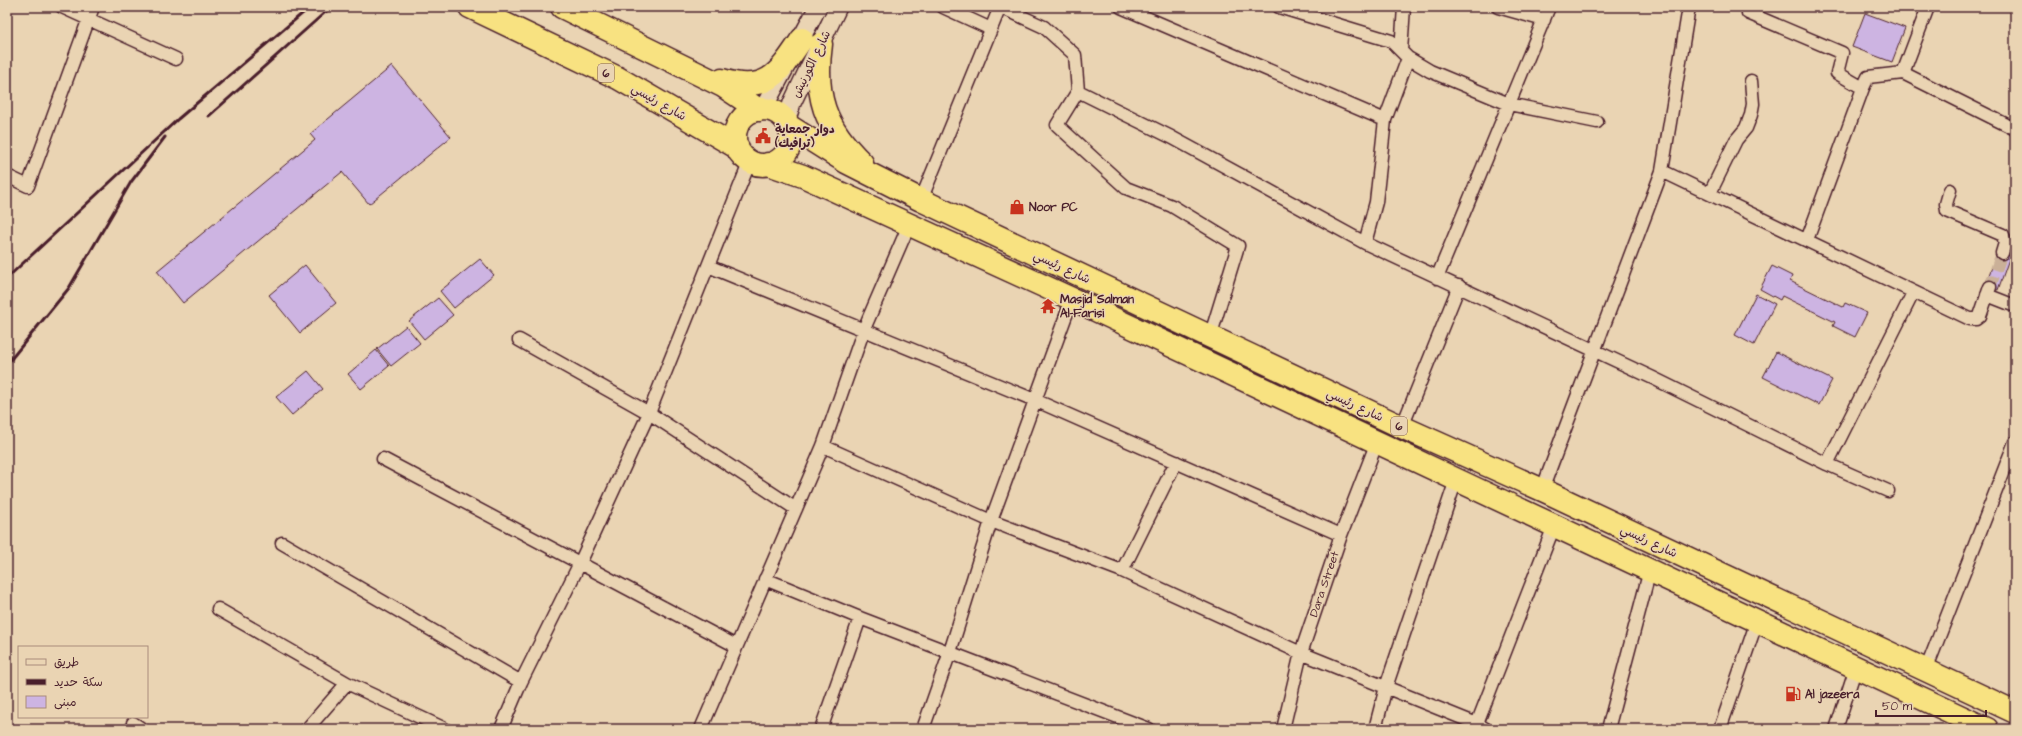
<svg xmlns="http://www.w3.org/2000/svg" width="2022" height="736" font-family="'Architects Daughter','Playpen Sans Arabic',sans-serif">
<style>
.building{fill:#cdb4e2;stroke:#4a1f2b}
.lines{fill:none;stroke-linecap:round;stroke-linejoin:round}
.street-tunnel{stroke:#cab098;stroke-width:12;stroke-dasharray:12 6;stroke-linecap:butt}
.street-casing{stroke:#4a1f2b;stroke-width:15}
.secondary-casing{stroke:#4a1f2b;stroke-width:20}
.highway-casing{stroke:#4a1f2b;stroke-width:25}
.street{stroke:#ead4b3;stroke-width:12}
.secondary{stroke:#ead4b3;stroke-width:17}
.highway{stroke:#f8e281;stroke-width:22}
.rail{stroke:#4a1f2b;stroke-width:3}
.labels{text-anchor:middle;stroke-width:3;stroke-linejoin:round;paint-order:stroke}
.shield{fill:#ead4b3;stroke:#7a5554;stroke-width:1}
.shield-label{font-size:11px;font-weight:bold;fill:#4a1f2b}
.street-label{font-size:12px;fill:#4a1f2b;stroke:#ead4b3}
.poi-label{font-size:12px;font-weight:bold;fill:#4a1f2b;stroke:#ead4b3;text-anchor:start}
</style>
<rect width="100%" height="100%" fill="#ead4b3"/>
<filter id="ink" filterUnits="userSpaceOnUse"><feTurbulence type="fractalNoise" baseFrequency=".025" numOctaves="2"/><feDisplacementMap in="SourceGraphic" scale="8" xChannelSelector="R" yChannelSelector="G"/><feConvolveMatrix kernelMatrix="1 2 1 2 8 2 1 2 1" color-interpolation-filters="sRGB"/></filter>
<g filter="url(#ink)">
<!-- building -->
<path class="building" d="M 1865,13 L 1905,28 L 1892,62 L 1852,47 Z
M 392,66 L 451,137 L 369,204 L 342,172 L 183,303 L 157,271 L 315,140 L 310,134 Z
M 1998,252 L 2010,256 L 1998,290 L 1985,285 Z
M 480,259 L 494,275 L 454,308 L 440,291 Z
M 305,265 L 336,303 L 300,333 L 269,295 Z
M 1772,266 L 1792,276 L 1790,281 L 1843,307 L 1845,303 L 1867,313 L 1855,337 L 1833,326 L 1835,322 L 1782,296 L 1780,300 L 1760,289 Z
M 1756,294 L 1775,304 L 1754,345 L 1735,335 Z
M 438,298 L 453,315 L 424,339 L 409,321 Z
M 406,326 L 420,343 L 391,366 L 377,349 Z
M 376,350 L 389,366 L 361,389 L 348,374 Z
M 1776,352 L 1832,380 L 1819,405 L 1763,377 Z
M 308,371 L 323,389 L 292,415 L 276,397 Z"/>
<g class="lines">
<!-- street-tunnel -->
<path class="street-tunnel" d="M 1990,287 L 2002,253"/>
<defs>
<path id="street" d="M 62,7 L 176,59
M 943,7 L 991,29
M 1001,7 L 1044,27 L 1075,55 L 1078,91 L 1171,137 L 1365,243 L 1653,378 L 1827,464 L 1888,491
M 1121,7 L 1385,120
M 1279,7 L 1391,41 L 1408,58 L 1430,71 L 1509,104 L 1597,122
M 1498,7 L 1544,20
M 1748,13 L 1842,53 L 1837,73 L 1863,88
M 1401,51 L 1404,7
M 1903,73 L 1928,7
M 1078,91 L 1057,125 L 1126,188 L 1172,206 L 1238,246 L 1210,337
M 1662,171 L 1970,319 L 1976,319 L 1980,316 L 1990,287
M 7,176 L 28,186 L 93,7
M 1950,190 L 1946,204 L 1947,211 L 2003,235 L 2005,243 L 2002,253
M 1710,193 L 1736,140 L 1746,128 L 1751,115 L 1753,104 L 1751,81
M 921,200 L 1000,7
M 1807,240 L 1863,88 L 1868,77 L 1903,73 L 2015,129
M 1365,243 L 1376,202 L 1385,120 L 1408,58
M 708,266 L 1037,401 L 1341,535
M 1437,278 L 1549,7
M 1987,295 L 2015,306
M 519,340 L 649,413 L 796,509
M 1402,427 L 1459,286
M 823,446 L 991,521 L 1122,571 L 1301,653 L 1477,724 L 1486,729
M 383,459 L 736,646
M 1827,464 L 1913,293
M 1542,490 L 1662,171 L 1689,7
M 282,543 L 521,682
M 1122,571 L 1176,462
M 765,579 L 860,618 L 1149,729
M 218,609 L 347,683 L 445,729
M 1926,670 L 2015,442
M 133,723 L 142,729
M 1477,724 L 1554,526
M 307,729 L 347,683
M 501,729 L 521,682 L 580,563 L 649,413 L 750,161
M 701,729 L 823,446 L 864,329 L 909,225
M 821,729 L 860,618
M 923,729 L 950,652 L 991,521 L 1072,299
M 1283,729 L 1301,653 L 1341,535 L 1377,442
M 1375,729 L 1386,687 L 1456,480
M 1608,729 L 1650,570
M 1720,729 L 1757,621
M 1836,729 L 1856,667"/>
<path id="secondary" d="M 763,109 L 818,7
M 786,122 L 792,103 L 838,7"/>
<path id="highway" d="M 470,7 L 618,78 L 738,148
M 562,7 L 723,86 L 759,110
M 821,44 C 814,96 824,126 862,163
M 722,80 C 767,94 779,73 802,39
M735 137a28 28 0 1 1 56 0a28 28 0 1 1-56 0Z
M 789,126 L 846,162 L 921,200 L 1402,427 L 1547,492 L 2015,712
M 768,164 L 803,176 L 1072,299 L 1987,729"/>
</defs>
<!-- street casing -->
<use href="#street" class="street-casing"/>
<!-- secondary casing -->
<use href="#secondary" class="secondary-casing"/>
<!-- highway casing -->
<use href="#highway" class="highway-casing"/>
<!-- street -->
<use href="#street" class="street"/>
<!-- secondary -->
<use href="#secondary" class="secondary"/>
<!-- highway -->
<use href="#highway" class="highway"/>
<!-- rail -->
<path class="rail" d="M 209,116 L 331,7
M 7,278 L 178,119 L 310,7
M 7,364 L 69,288 L 131,182 L 165,137"/>
</g>
</g>
<!-- icons -->
<defs>
<symbol id="civic-bare" viewBox="-9 -9 18 18"><path d="M-.6-6.5H3V-4.5H.6V-3L4-1V1h2V6H-6V1h2V-1L-.6-3ZM-1.2 2.5V6h2.4V2.5Z" fill="#c8321e" stroke="#ead4b3" stroke-width="2.5" paint-order="stroke"/></symbol>
<symbol id="shop-bare" viewBox="-9 -9 18 18"><path d="M-5-2.5h2.3a2.7 3.5 0 0 1 5.4 0H5L5.5 6h-11ZM-1.5-2.5h3a1.5 2.3 0 0 0-3 0Z" fill="#c8321e" stroke="#ead4b3" stroke-width="2.5" paint-order="stroke"/></symbol>
<symbol id="temple-bare" viewBox="-9 -9 18 18"><path d="M0-6L5-2H3V0L6.5 2.5H4V6H1.5V3h-3V6H-4V2.5H-6.5L-3 0V-2H-5Z" fill="#c8321e" stroke="#ead4b3" stroke-width="2.5" paint-order="stroke"/></symbol>
<symbol id="fuel-bare" viewBox="-9 -9 18 18"><path d="M-5.5-6h7V0h2V4h1.3V-2.5L3-4.5l.8-.8L6-3V5H2.5V1h-1V6h-7ZM-4.2-4.7v3.2H.2V-4.7Z" fill="#c8321e" stroke="#ead4b3" stroke-width="2.5" paint-order="stroke"/></symbol>
</defs>
<g fill-rule="evenodd">
<use href="#civic-bare" x="752" y="125" width="22" height="22"/>
<use href="#shop-bare" x="1006" y="196" width="22" height="22"/>
<use href="#temple-bare" x="1037" y="295" width="22" height="22"/>
<use href="#fuel-bare" x="1782" y="683" width="22" height="22"/>
</g>
<g class="labels">
<!-- shield labels -->
<g class="shield">
<rect x="598" y="64" width="16" height="18" rx="3"/>
<rect x="1391" y="417" width="16" height="18" rx="3"/>
</g>
<g class="shield-label">
<text x="606" y="77">6</text>
<text x="1399" y="430">6</text>
</g>
<!-- street labels -->
<g class="street-label">
<text transform="translate(811 64) rotate(-64)" y="4">شارع الكورنيش</text>
<text transform="translate(659 102) rotate(30)" y="4">شارع رئيسي</text>
<text transform="translate(1062 267) rotate(25)" y="4">شارع رئيسي</text>
<text transform="translate(1355 405) rotate(25)" y="4">شارع رئيسي</text>
<text transform="translate(1649 541) rotate(25)" y="4">شارع رئيسي</text>
<text transform="translate(1324 584) rotate(-71)" y="4">Dara Street</text>
</g>
<!-- poi labels -->
<g class="poi-label">
<text x="775" y="133">دوار جمعاية<tspan x="775" dy="14">(ترافيك)</tspan></text>
<text x="1029" y="211">Noor PC</text>
<text x="1060" y="303">Masjid Salman<tspan x="1060" dy="14">Al-Farisi</tspan></text>
<text x="1805" y="698">Al jazeera</text>
</g>
</g>
<!-- margin -->
<rect width="2022" height="736" fill="none" stroke="#ead4b3" stroke-width="24"/>
<rect x="12" y="12" width="1998" height="712" fill="none" stroke="#4a1f2b" stroke-width="1.5" filter="url(#ink)"/>
<!-- legend -->
<rect x="18" y="646" width="130" height="72" fill="#ead4b3" stroke="#aa8c7d"/>
<rect x="26" y="659" width="20" height="6" fill="#ead4b3" stroke="#aa8c7d"/>
<text x="54" y="666" font-size="12" fill="#4a1f2b">طريق</text>
<rect x="26" y="679" width="20" height="6" fill="#4a1f2b" stroke="#aa8c7d"/>
<text x="54" y="686" font-size="12" fill="#4a1f2b">سكة حديد</text>
<rect x="26" y="696" width="20" height="12" fill="#cdb4e2" stroke="#aa8c7d"/>
<text x="54" y="706" font-size="12" fill="#4a1f2b">مبنى</text>
<!-- scale -->
<path d="M1876 710v6h110v-6" fill="none" stroke="#4a1f2b" stroke-width="2"/>
<text x="1882" y="710" font-size="12" fill="#4a1f2b" stroke="#ead4b3" stroke-width="3" paint-order="stroke">50 m</text>
</svg>
